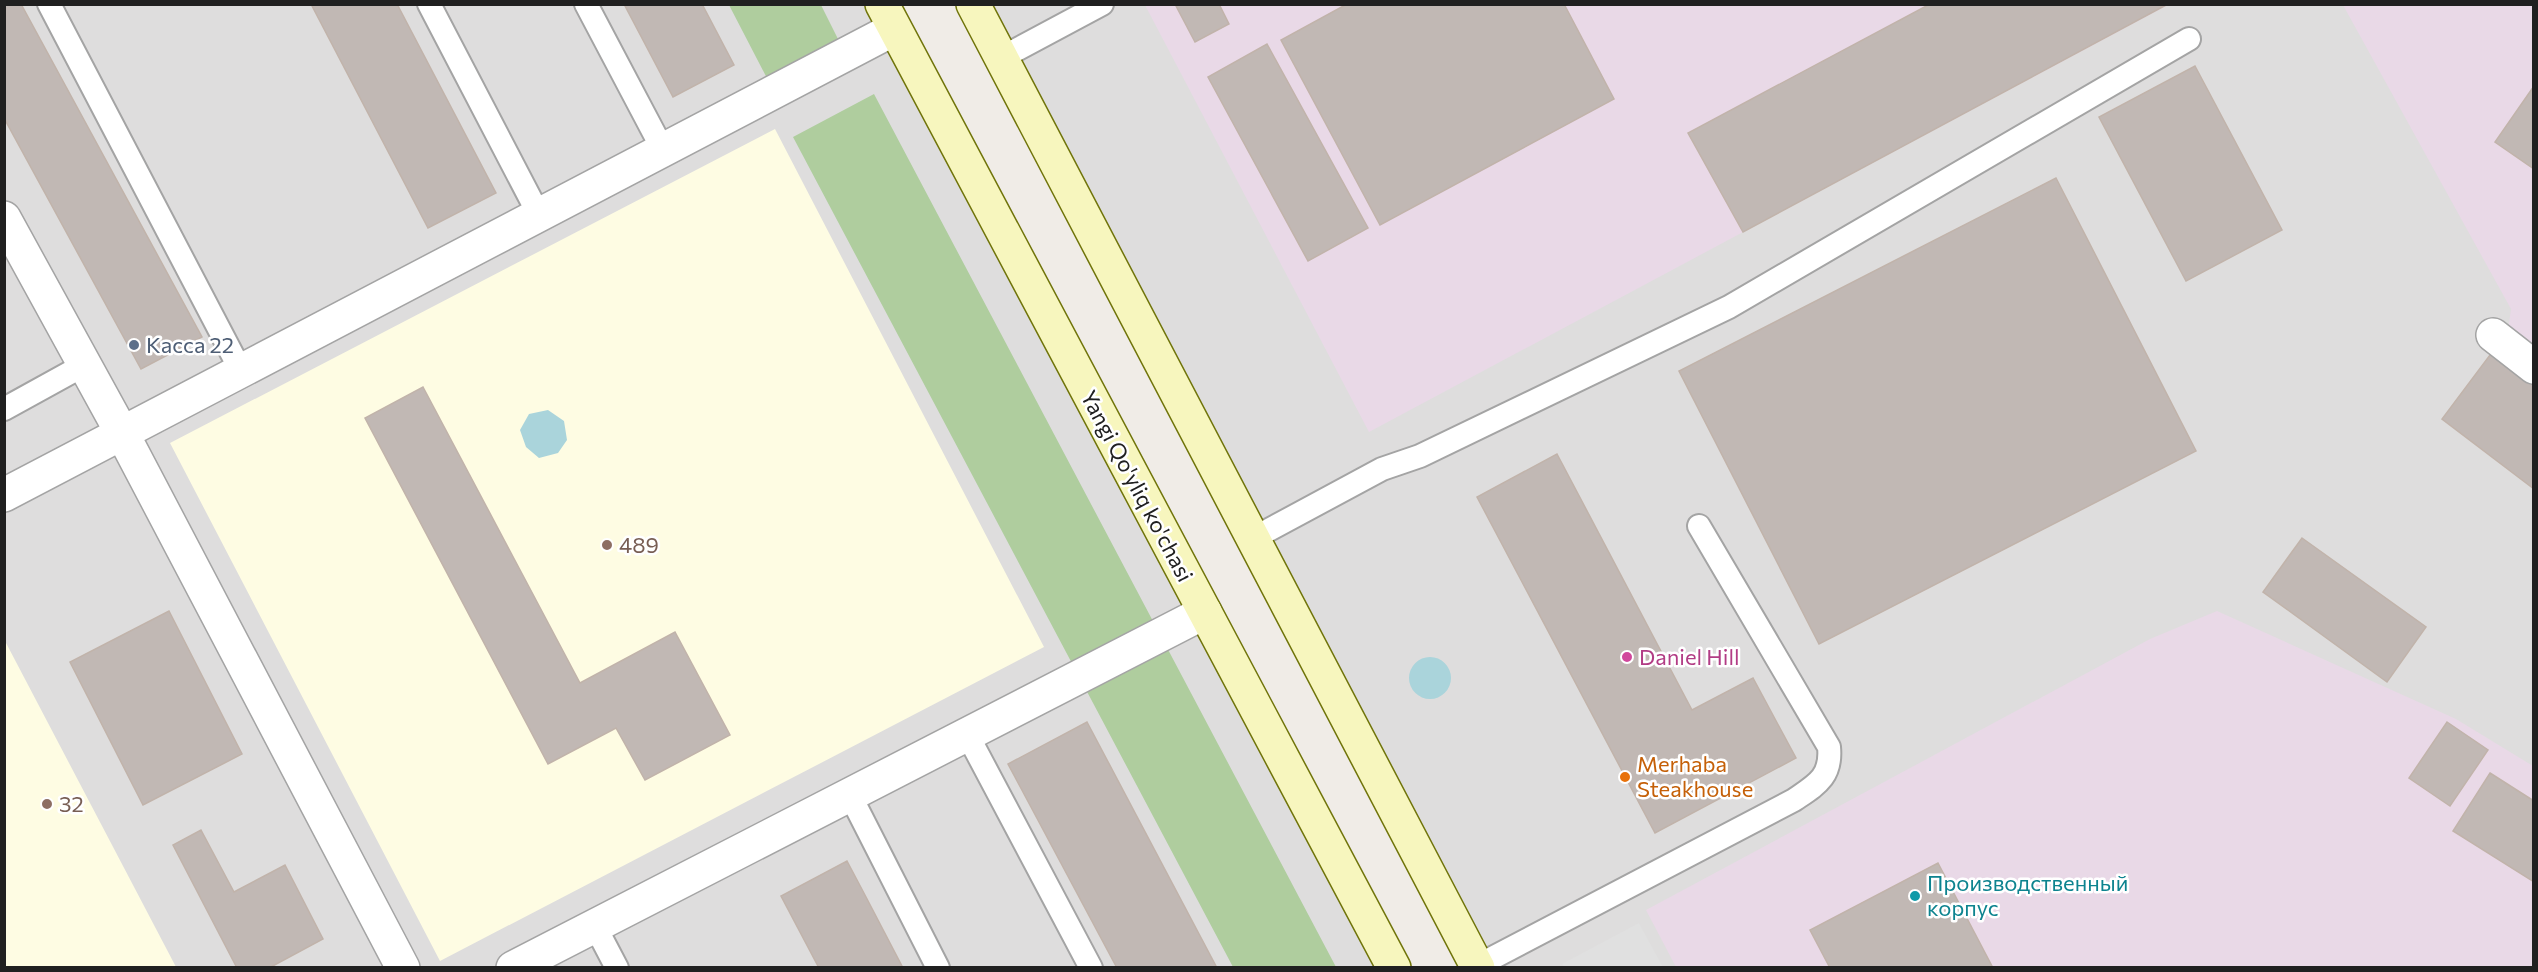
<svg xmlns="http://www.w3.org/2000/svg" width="2538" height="972" font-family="Commissioner,sans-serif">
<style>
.residential{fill:#dedddd}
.industrial{fill:#e9d9e7}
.education{fill:#fefce3}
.forest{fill:#afcd9e}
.parking{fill:#e0e0e0}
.water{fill:#aad4db}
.building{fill:#c1b8b4;stroke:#c1b3aa;stroke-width:1.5}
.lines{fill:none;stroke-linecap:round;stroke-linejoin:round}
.service-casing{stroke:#a4a4a4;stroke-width:26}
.minor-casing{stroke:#a4a4a4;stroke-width:36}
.secondary-casing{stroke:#70740a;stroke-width:36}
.service{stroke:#fff;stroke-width:22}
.minor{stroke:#fff;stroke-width:33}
.secondary{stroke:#f7f6be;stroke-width:33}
.service-dot{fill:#5c6f8a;stroke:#fff;stroke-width:2}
.education-dot{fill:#8d6e63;stroke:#fff;stroke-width:2}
.hotel-dot{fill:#d1479c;stroke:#fff;stroke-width:2}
.food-dot{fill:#e8710a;stroke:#fff;stroke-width:2}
.culture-dot{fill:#0f9aa8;stroke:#fff;stroke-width:2}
.labels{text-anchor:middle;stroke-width:5;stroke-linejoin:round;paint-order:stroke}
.service-label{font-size:22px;fill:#4e5e75;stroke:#fff;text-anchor:start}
.street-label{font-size:22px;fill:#202020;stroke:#fff}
.education-label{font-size:22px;fill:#785e54;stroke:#fff;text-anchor:start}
.hotel-label{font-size:22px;fill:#b23c85;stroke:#fff;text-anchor:start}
.food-label{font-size:22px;fill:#c56008;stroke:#fff;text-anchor:start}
.culture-label{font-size:22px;fill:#0d838f;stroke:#fff;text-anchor:start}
</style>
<rect width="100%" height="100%" fill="#f0ece7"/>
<!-- residential -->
<path class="residential" d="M 5,4 L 882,5 L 1394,968 L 5,968 Z
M 972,5 L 2533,5 L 2533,967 L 1478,967 Z"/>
<!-- industrial -->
<path class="industrial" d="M 1145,5 L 2168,5 L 1369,432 Z
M 2343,5 L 2533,5 L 2533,349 L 2508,331 L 2511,309 Z
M 2217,611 L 2456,719 L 2533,766 L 2533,967 L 1676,967 L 1646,910 L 2150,639 Z"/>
<!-- education -->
<path class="education" d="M 775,129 L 1044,647 L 440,961 L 170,443 Z
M 4,641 L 5,641 L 176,967 L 5,967 Z"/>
<!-- forest -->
<path class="forest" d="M 729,5 L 821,5 L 842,47 L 770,84 Z
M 874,94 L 1336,967 L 1233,967 L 793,137 Z"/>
<!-- parking -->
<path class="parking" d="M 1639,923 L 1663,967 L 1564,967 L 1562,964 Z"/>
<!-- water -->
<path class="water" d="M 548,410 L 564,421 L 567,440 L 558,453 L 539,458 L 526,447 L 520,430 L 529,414 Z
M1409 678a21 21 0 1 1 42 0a21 21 0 1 1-42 0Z"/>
<!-- building -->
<path class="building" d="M 4,4 L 21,4 L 202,337 L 141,369 L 4,118 Z
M 311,4 L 397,4 L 496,193 L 428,228 Z
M 624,4 L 702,4 L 734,65 L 673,97 Z
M 1175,4 L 1219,4 L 1229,24 L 1195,42 Z
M 1347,4 L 1564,4 L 1614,99 L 1380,225 L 1281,40 Z
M 1930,4 L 2168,4 L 1743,232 L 1688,133 Z
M 1267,44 L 1368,228 L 1308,261 L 1208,77 Z
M 2195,66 L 2282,230 L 2186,281 L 2099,117 Z
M 2534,86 L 2534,169 L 2495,142 Z
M 2056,178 L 2196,451 L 1819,644 L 1679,371 Z
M 2493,351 L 2534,382 L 2534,489 L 2442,419 Z
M 423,387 L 580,683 L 675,632 L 730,735 L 645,780 L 616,728 L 548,764 L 365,418 Z
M 1557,454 L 1692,710 L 1753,678 L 1796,758 L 1655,833 L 1477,497 Z
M 2302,538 L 2426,627 L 2387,682 L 2263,592 Z
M 169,611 L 242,754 L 143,805 L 70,662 Z
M 1087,722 L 1217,968 L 1117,968 L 1008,764 Z
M 2447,722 L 2488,750 L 2450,806 L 2409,778 Z
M 2490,773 L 2534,801 L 2534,882 L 2453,831 Z
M 201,830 L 234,892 L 285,865 L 323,939 L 269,968 L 237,968 L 173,845 Z
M 847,861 L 866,897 L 903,968 L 819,968 L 781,896 Z
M 1938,863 L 1993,968 L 1830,968 L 1810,930 Z"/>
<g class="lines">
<defs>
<path id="service" d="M 49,4 L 241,371
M 429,4 L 539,215
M 586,4 L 663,150
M 1001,58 L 1102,4
M 4,409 L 84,365
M 1252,539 L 1382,469 L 1420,456 L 1729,307 L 2189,39
M 967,734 L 1091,968
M 850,795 L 938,968
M 595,926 L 617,968
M 1477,966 L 1794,800 C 1816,785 1832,777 1829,747 L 1699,526"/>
<path id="minor" d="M 4,218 L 122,433 L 403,968
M 2493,335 L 2534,367
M 4,495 L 894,29
M 513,968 L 1205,612"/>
<path id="secondary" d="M 882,4 L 1394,968
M 973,4 L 1478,968"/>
</defs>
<!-- service casing -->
<use href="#service" class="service-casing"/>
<!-- minor casing -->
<use href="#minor" class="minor-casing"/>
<!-- secondary casing -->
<use href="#secondary" class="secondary-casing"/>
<!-- service -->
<use href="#service" class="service"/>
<!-- minor -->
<use href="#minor" class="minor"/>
<!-- secondary -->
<use href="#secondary" class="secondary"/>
</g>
<!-- markers -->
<circle class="service-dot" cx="134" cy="345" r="6"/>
<g class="education-dot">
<circle cx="607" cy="545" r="6"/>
<circle cx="47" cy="804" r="6"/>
</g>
<circle class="hotel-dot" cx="1627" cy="657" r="6"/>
<circle class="food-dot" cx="1625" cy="777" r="6"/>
<circle class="culture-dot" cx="1915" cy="896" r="6"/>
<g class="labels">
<!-- service labels -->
<g class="service-label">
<text x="146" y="353">Касса 22</text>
</g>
<!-- street labels -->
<g class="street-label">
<text transform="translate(1137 486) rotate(62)" y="8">Yangi Qo'yliq ko'chasi</text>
</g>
<!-- education labels -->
<g class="education-label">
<text x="619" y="553">489</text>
<text x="59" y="812">32</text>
</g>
<!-- hotel labels -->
<g class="hotel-label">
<text x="1639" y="665">Daniel Hill</text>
</g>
<!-- food labels -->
<g class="food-label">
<text x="1637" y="772">Merhaba<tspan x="1637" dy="25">Steakhouse</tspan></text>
</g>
<!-- culture labels -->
<g class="culture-label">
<text x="1927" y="891">Производственный<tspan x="1927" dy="25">корпус</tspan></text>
</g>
</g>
<!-- border -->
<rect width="2538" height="972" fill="none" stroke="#202020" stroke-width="12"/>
</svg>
